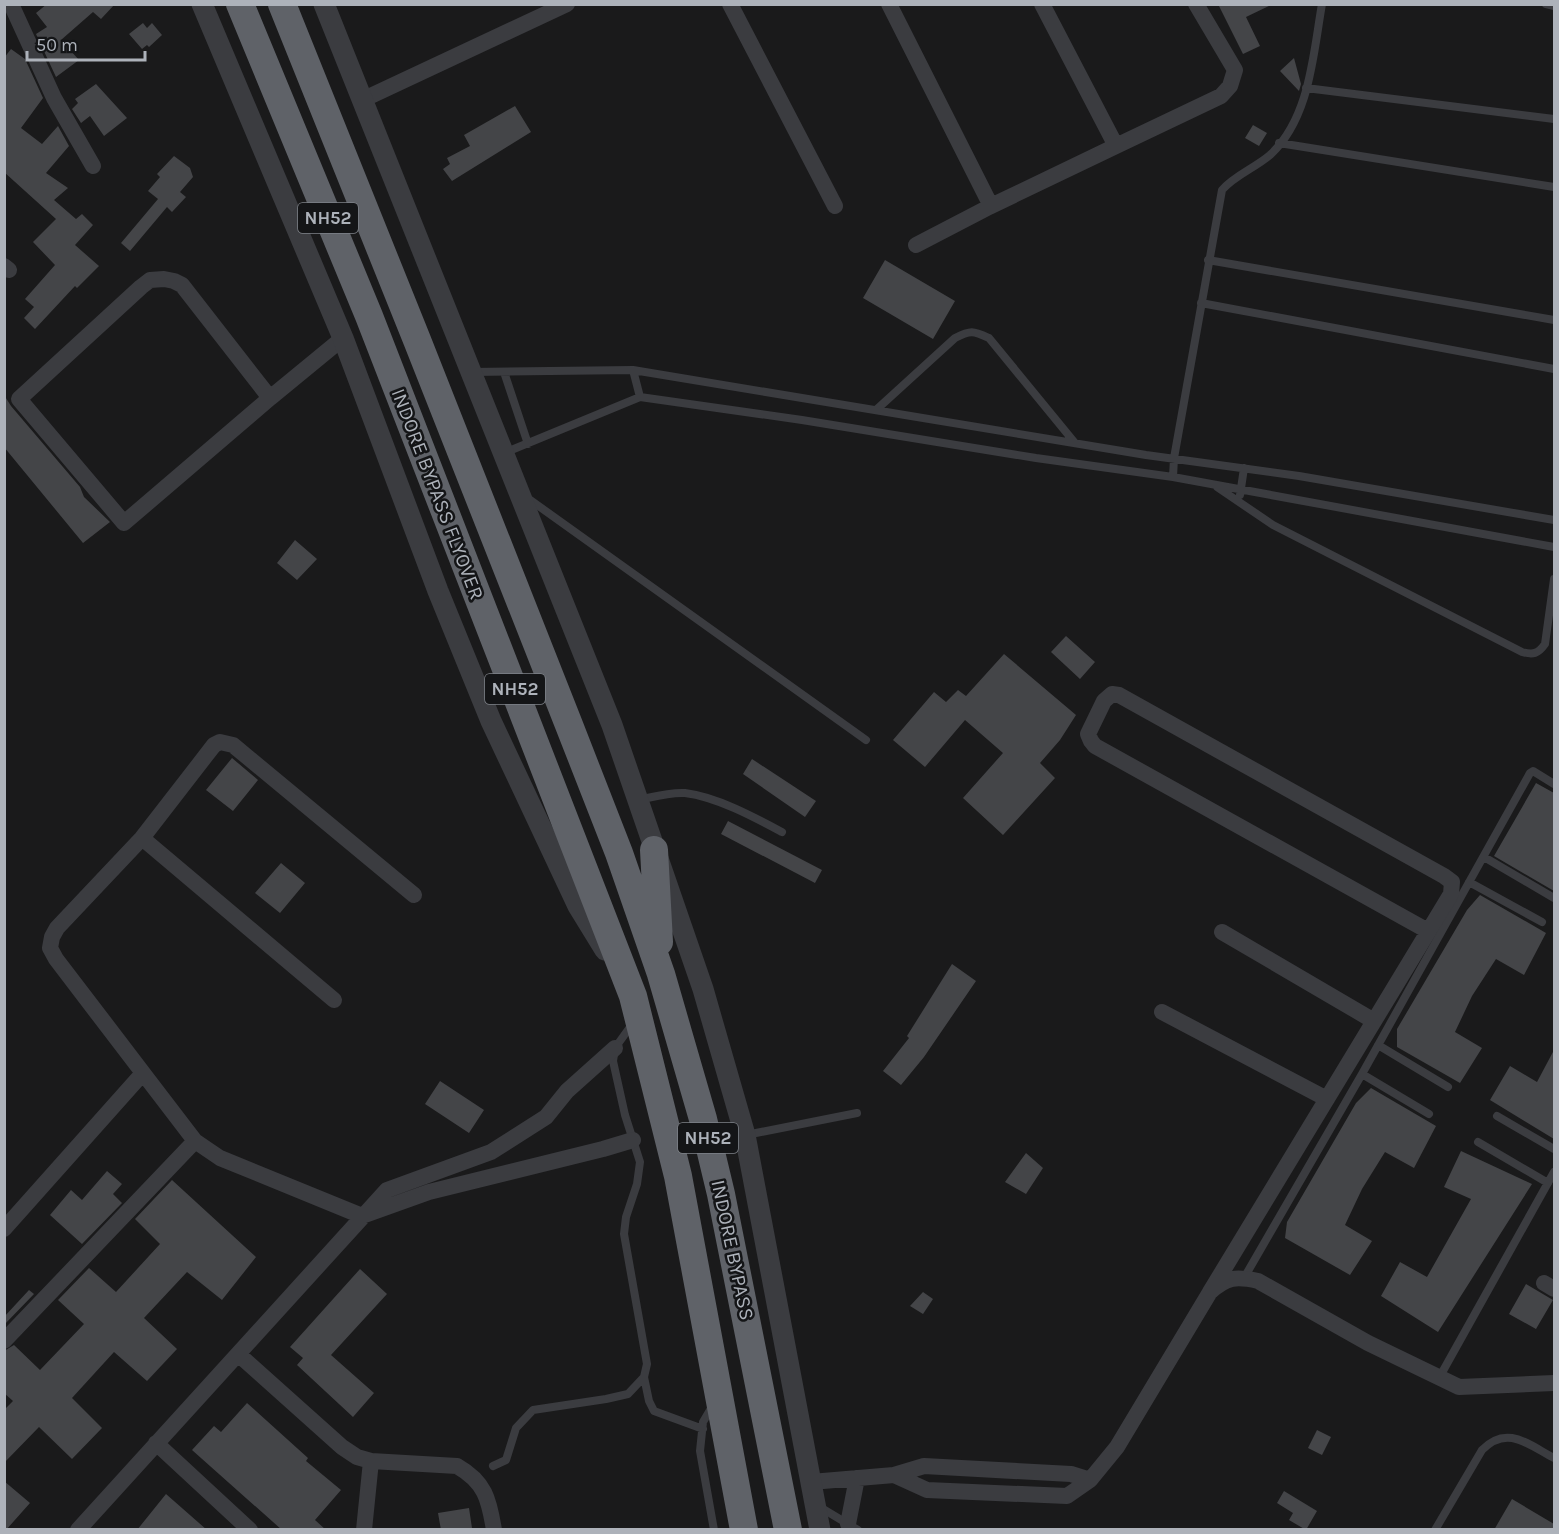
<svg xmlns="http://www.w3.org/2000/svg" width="1559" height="1534" font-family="Karla,sans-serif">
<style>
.building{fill:#444548}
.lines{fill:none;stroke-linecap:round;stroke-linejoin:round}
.service{stroke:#3b3c40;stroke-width:8}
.minor{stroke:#3b3c40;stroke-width:16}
.tertiary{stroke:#3b3c40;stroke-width:21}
.trunk{stroke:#5f6268;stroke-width:28}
.labels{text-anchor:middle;stroke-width:5;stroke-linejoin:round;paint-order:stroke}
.shield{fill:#141517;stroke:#7f8389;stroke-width:1.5}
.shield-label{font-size:18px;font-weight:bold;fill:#adb2ba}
.street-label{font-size:20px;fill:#adb2ba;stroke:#141517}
</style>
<rect width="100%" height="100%" fill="#1a1a1b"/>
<!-- building -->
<path class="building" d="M 47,4 L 115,4 L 101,19 L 93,12 L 61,40 L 79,60 L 56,77 L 36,34 L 47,27 L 36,13 Z
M 1218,4 L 1273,4 L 1246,17 L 1260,46 L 1243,54 Z
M 143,23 L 147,28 L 152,23 L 162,35 L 149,47 L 147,45 L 142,49 L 129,34 Z
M 11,49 L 25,59 L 43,98 L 21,128 L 42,144 L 58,126 L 69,146 L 46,173 L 68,188 L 54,200 L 76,219 L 82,214 L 93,225 L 75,245 L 99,266 L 77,288 L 75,286 L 35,329 L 24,318 L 34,307 L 25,299 L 55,265 L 33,242 L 56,219 L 4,172 L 4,58 Z
M 1294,58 L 1301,84 L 1299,91 L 1280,71 Z
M 96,84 L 127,118 L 104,136 L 90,116 L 81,123 L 72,109 L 78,103 L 75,99 Z
M 515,106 L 531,132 L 452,181 L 443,169 L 450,164 L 447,158 L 470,146 L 464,135 Z
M 1253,125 L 1267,133 L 1259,146 L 1245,138 Z
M 174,156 L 190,168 L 193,177 L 180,192 L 186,197 L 172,212 L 167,207 L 130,251 L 121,243 L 158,199 L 148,191 L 160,177 L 157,174 Z
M 885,260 L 955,301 L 933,339 L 863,298 Z
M 4,395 L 11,406 L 80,487 L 84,497 L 110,522 L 83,543 L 4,447 Z
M 295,540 L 317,559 L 297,580 L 277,563 Z
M 1066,636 L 1095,662 L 1080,679 L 1051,652 Z
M 1004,654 L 1076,715 L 1060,740 L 1040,763 L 1055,778 L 1003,835 L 963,798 L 1003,753 L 965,720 L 925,767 L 893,740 L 934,692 L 946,702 L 958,690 L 966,696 Z
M 232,758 L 258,780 L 233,811 L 206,790 Z
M 752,759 L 816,801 L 805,817 L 743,774 Z
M 1536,783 L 1554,793 L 1554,891 L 1494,856 Z
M 728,821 L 822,870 L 815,883 L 721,834 Z
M 281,863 L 305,883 L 280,913 L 255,893 Z
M 1480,895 L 1546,933 L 1524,975 L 1496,959 L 1472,996 L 1455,1032 L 1482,1048 L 1460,1083 L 1397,1047 L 1397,1029 L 1467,910 Z
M 952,964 L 976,981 L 924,1057 L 901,1085 L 883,1071 L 909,1038 L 907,1036 Z
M 1554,1050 L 1554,1139 L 1490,1100 L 1510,1066 L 1537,1082 Z
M 440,1081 L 484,1110 L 469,1133 L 425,1104 Z
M 1371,1088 L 1436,1126 L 1414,1168 L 1385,1152 L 1362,1189 L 1345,1225 L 1372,1241 L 1350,1275 L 1285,1238 L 1287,1222 L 1356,1103 Z
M 1461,1151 L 1532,1184 L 1438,1332 L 1381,1296 L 1400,1262 L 1427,1277 L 1471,1199 L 1444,1187 Z
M 1026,1153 L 1043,1168 L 1026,1194 L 1005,1182 Z
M 107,1171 L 122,1184 L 113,1194 L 122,1203 L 82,1244 L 50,1215 L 71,1190 L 82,1200 Z
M 172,1180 L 256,1257 L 222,1300 L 187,1272 L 144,1318 L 177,1349 L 147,1381 L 114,1352 L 72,1398 L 102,1428 L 72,1459 L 39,1427 L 4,1463 L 4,1410 L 13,1401 L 4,1393 L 4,1351 L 14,1345 L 40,1370 L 84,1324 L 58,1300 L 89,1268 L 116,1292 L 160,1244 L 135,1219 Z
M 360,1269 L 387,1294 L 331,1355 L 374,1393 L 353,1417 L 297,1365 L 303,1358 L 290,1347 Z
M 1526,1284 L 1553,1300 L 1536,1329 L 1509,1314 Z
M 29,1290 L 34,1294 L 4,1325 L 4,1317 Z
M 923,1292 L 933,1299 L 923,1314 L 910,1306 Z
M 247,1403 L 308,1458 L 306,1461 L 341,1490 L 315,1520 L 326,1530 L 282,1530 L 192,1450 L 214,1426 L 221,1432 Z
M 1317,1430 L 1331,1437 L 1322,1455 L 1308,1448 Z
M 4,1481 L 30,1503 L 6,1530 L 4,1530 Z
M 1284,1491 L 1317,1511 L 1306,1530 L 1289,1520 L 1293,1513 L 1277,1503 Z
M 166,1494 L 207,1530 L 137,1530 Z
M 1512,1499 L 1554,1524 L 1554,1530 L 1494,1530 Z
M 469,1508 L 472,1528 L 441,1530 L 438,1513 Z"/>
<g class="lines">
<!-- service -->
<path class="service" d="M 1546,4 L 1554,6
M 1306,88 L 1554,119
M 1279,143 L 1554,187
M 1208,260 L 1554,320
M 1201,303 L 1554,369
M 633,370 L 640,397 L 802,420 L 1036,458 L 1173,477 L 1554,547
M 472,372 L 633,370 L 1146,455 L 1299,476 L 1554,520
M 504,372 L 528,444
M 876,410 L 955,338 C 971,330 973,331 989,338 L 1075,443
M 504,453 L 640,397
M 1173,477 L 1174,458 L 1222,190 C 1235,175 1255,168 1270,155 C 1310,118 1313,55 1322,4
M 1217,487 L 1273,525 L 1522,652 C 1533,655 1538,654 1545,644 L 1554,579
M 1240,495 L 1244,468
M 526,497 L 866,740
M 638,800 C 653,797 669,792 685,793 C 717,797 754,817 782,832
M 1484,857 L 1554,898
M 1469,882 L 1542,922
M 1378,1045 L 1448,1087
M 1362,1074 L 1429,1114
M 1497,1116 L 1554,1149
M 746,1135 L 857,1113
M 1478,1142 L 1548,1183
M 1244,1278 L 1362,1074 L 1530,773 L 1533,771 L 1554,784
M 644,1377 L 649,1401 L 654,1411 L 703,1429
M 1439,1378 L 1554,1172
M 713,1405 L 703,1422 L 700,1451 L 714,1530
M 493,1466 L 506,1460 L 516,1428 L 533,1410 L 606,1399 L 628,1394 L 644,1377 L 647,1364 L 624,1234 L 626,1217 L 637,1184 L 640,1162 L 625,1115 L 613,1061 L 615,1048 L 633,1023
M 818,1506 L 858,1530
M 1435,1530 L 1482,1450 C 1507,1424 1529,1445 1554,1458"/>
<!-- minor -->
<path class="minor" d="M 11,4 L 54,98 L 93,166
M 730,4 L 835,206
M 889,4 L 991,206
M 1042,4 L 1116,146 L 1221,96 L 1230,86 L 1235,70 L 1196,4
M 362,100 L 567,4
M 916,245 L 991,206 L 1116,146
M 4,266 L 9,270
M 164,279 L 174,281 L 182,285 L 270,398 L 124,523 L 19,399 L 141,287 L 150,280 Z
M 270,398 L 343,338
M 142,838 L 334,1000
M 1222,932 L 1374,1021
M 1162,1012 L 1327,1099
M 143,1073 L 56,959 L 50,948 L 52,937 L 57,928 L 142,838 L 214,745 L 220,742 L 233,745 L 414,895
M 4,1229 L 143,1073 L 195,1141 L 220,1158 L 362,1216 L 429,1192 L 603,1149 L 633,1140
M 1544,1283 L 1554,1289
M 1210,1292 L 1451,894 L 1452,882 L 1444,876 L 1119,695 L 1112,694 L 1104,701 L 1088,734 L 1091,741 L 1095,746 L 1428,931
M 4,1341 L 195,1141
M 238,1354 L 342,1447 L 357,1457 L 371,1461 L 457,1466 C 485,1482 489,1499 494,1530
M 156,1443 L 250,1530
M 894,1475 L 927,1490 L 1067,1496 L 1090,1480 L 1117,1447 L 1210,1292 C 1227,1277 1236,1276 1258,1281 L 1368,1343 L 1459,1387 L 1554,1383
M 811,1482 L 894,1475 L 924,1466 L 1071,1474 L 1090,1480
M 848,1524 L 857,1478
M 78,1530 L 387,1190 L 491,1152 L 546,1117 L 567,1091 L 615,1048
M 364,1530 L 371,1461"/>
<!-- tertiary -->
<path class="tertiary" d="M 202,4 L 343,338 L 438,591 L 491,721 L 578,906 L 605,950
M 324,4 L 612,725 L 703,989 L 745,1135 L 820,1530"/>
<!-- trunk -->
<path class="trunk" d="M 240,4 L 369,316 L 633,996 L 678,1176 L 744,1530
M 282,4 L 417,340 L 569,725 L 619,853 L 661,974 L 703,1119 L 721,1194 L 788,1530
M 654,850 L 659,942"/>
</g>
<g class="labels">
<!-- shield labels -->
<g class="shield">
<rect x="298" y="203" width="60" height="30" rx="4.5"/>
<rect x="485" y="674" width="60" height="30" rx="4.5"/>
<rect x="678" y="1123" width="60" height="30" rx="4.5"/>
</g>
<g class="shield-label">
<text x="328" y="224">NH52</text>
<text x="515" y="695">NH52</text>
<text x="708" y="1144">NH52</text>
</g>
<!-- street labels -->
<g class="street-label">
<text transform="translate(438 494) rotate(69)" y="7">INDORE BYPASS FLYOVER</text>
<text transform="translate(733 1250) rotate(78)" y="7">INDORE BYPASS</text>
</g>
</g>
<!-- border -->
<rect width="1559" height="1534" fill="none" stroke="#adb2ba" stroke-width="12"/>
<!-- scale -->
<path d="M27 51v9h118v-9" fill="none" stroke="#adb2ba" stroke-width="3"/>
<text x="36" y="51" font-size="18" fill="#adb2ba" stroke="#141517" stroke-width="4.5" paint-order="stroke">50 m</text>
</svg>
